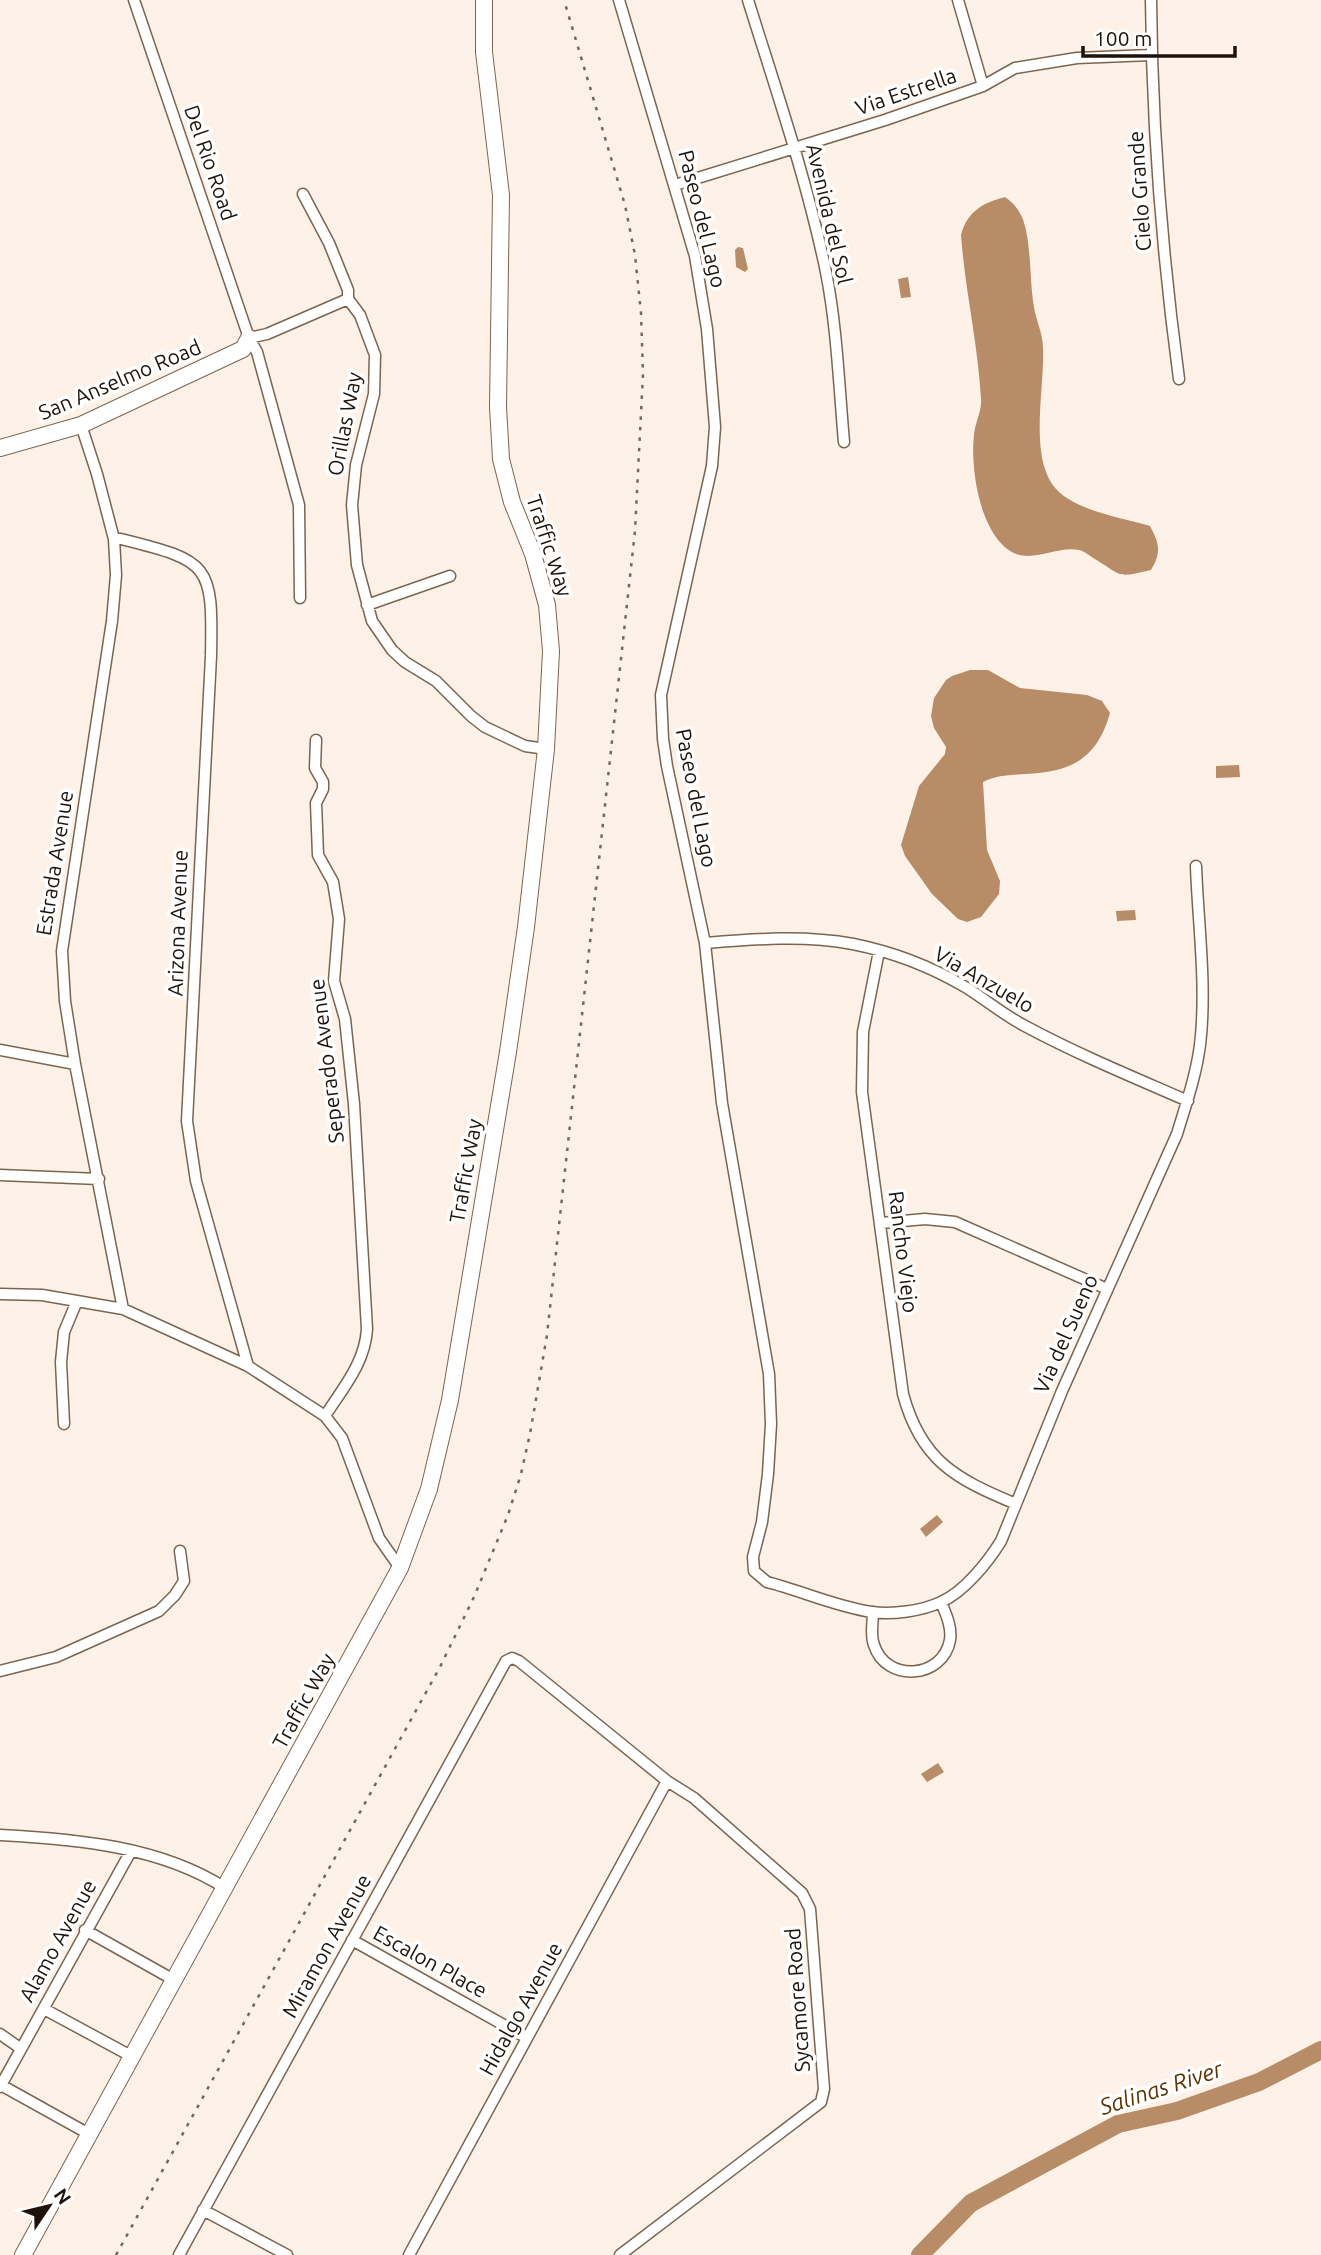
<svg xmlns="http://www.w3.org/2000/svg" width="1321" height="2255" font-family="Ubuntu,sans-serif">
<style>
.water{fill:#b78c66}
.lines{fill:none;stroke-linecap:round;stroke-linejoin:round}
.river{stroke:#b78c66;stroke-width:18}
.street-casing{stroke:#7d644d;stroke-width:13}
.secondary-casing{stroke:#7d644d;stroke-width:18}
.street{stroke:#fff;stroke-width:10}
.secondary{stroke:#fff;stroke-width:16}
.rail{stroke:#73685f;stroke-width:2.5;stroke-dasharray:3.5 7;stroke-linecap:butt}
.labels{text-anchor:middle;stroke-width:7;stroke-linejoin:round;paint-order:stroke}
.street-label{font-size:21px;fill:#1d130a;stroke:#fff}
.water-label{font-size:23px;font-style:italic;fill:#5d3301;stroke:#fff}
</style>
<rect width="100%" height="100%" fill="#fef2e8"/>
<!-- water -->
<path class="water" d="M 1005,197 C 1013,203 1017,207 1022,217 C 1032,242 1029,279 1034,307 C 1036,320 1043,334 1043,348 C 1045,387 1028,458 1056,489 C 1076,511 1123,518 1150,526 C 1159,543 1162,552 1151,570 C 1114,579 1123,575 1093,558 C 1089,555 1084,551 1079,550 C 1059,546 1036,561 1016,554 C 980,539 970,468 974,435 C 975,422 982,411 981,399 C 978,344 965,290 961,235 C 967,212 982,203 1005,197 Z
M 738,247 L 743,248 L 748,269 L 745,272 L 736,267 L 735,250 Z
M 908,277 L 911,297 L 901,298 L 898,279 Z
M 970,670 L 988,670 L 1020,688 L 1087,695 L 1102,701 L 1110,713 C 1097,759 1071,772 1026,774 C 1010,775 997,775 983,782 L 987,850 L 1000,881 L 999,894 L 981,917 L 967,922 L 958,919 L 932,894 L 905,856 L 901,845 L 919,786 L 945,754 L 946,747 L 934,728 L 931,716 L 934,698 L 946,680 L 952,676 Z
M 1239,765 L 1240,777 L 1216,778 L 1216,766 Z
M 1135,910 L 1136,920 L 1117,921 L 1116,911 Z
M 937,1515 L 943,1522 L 926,1537 L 920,1529 Z
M 938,1763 L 944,1772 L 927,1782 L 921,1774 Z"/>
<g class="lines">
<!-- river -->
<path class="river" d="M 920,2255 L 971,2203 L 1118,2124 L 1177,2111 L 1259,2082 L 1321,2050"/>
<defs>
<path id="street" d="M 134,0 L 249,338 L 257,352 L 299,505 L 300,598
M 619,0 L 695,256 L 707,329 L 715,427 L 712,466 L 661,695 L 663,739 L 667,766 L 705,943 L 722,1103 L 769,1374 L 771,1424 L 768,1474 L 762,1522 L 753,1557 L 754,1571 L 767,1582 C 802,1591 837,1607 872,1612 C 892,1615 922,1611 941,1602 C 964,1592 988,1562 1001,1541 L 1062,1391 L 1177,1134 C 1186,1104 1196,1076 1200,1045 C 1207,987 1198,923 1196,866
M 748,0 C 776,90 807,180 826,272 C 837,328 839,386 844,442
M 958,0 L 983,86
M 1151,0 C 1152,127 1162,253 1179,379
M 675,185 L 885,120 L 983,86 L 1015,68 L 1077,58 L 1151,55
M 303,194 L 329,243 L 348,290 L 348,299 L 360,315 L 375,355 L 374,394 L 356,465 L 352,505 L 357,565 L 372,621 L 392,650 L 405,662 L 436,681 L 471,716 L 485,727 L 525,746 L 546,749
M 249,338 L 267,334 L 348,299
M 81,425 L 97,474 L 114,539 L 116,575 L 112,621 L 62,951 L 65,1001 L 75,1064 L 123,1309
M 114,539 L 121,539 C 210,561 213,564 211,656 L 187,1121 L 196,1181 L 248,1366
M 367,605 L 450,576
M 316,740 L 315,768 L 323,782 L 323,789 L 316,803 L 318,855 L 333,882 L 339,919 L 334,981 L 345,1019 L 354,1104 L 367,1329 C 365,1363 343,1388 325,1416
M 705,943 C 755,939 804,935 853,944 C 893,952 932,967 967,988 C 986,1000 1004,1015 1025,1026 C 1077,1054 1133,1077 1188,1101
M 879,951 L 863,1032 L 862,1092 L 903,1394 C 921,1461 956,1479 1016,1504
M 0,1050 L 75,1064
M 0,1175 L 99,1179
M 881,1223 L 925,1219 L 955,1222 L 1107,1289
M 0,1294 L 42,1295 L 123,1309 L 248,1366 L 325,1416 L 342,1438 L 379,1538 L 400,1568
M 64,1424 L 61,1362 L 64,1332 L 77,1301
M 873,1612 C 873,1623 870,1635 874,1645 C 886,1683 943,1679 950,1640 C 952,1627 946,1614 941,1602
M 0,1671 L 56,1657 L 159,1611 L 175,1595 L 184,1581 L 180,1551
M 0,1835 C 75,1839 160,1846 225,1888
M 85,1930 L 174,1980
M 352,1940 L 527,2038
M 44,2009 L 131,2056
M 0,2034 L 20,2048
M 1,2085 L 89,2134
M 0,2087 L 131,1851
M 203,2210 L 287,2255
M 179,2255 L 506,1661 L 512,1658 L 519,1661 L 667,1781 L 694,1798 L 802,1893 L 810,1909 L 824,2089 L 821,2102 L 620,2255
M 409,2255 L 667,1781"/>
<path id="secondary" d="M 0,448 L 81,425 L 243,349 L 249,338
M 23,2255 L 400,1568 L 429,1489 L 450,1400 L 508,1052 L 526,927 L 546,749 L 551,651 L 547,605 L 533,554 L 512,502 L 501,459 L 498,407 L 501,195 L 484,52 L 484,0"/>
</defs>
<!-- street casing -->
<use href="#street" class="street-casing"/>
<!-- secondary casing -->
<use href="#secondary" class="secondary-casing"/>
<!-- street -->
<use href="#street" class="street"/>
<!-- secondary -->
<use href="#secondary" class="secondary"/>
<!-- rail -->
<path class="rail" d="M 116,2255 L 440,1667 L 474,1597 L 508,1515 L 521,1474 L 530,1434 L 547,1335 L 635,531 L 643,374 L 641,313 L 635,255 L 625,205 L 564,0"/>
</g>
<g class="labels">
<!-- street labels -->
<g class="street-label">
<text transform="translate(906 92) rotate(-19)" y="7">Via Estrella</text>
<text transform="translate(210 163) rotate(71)" y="7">Del Rio Road</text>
<text transform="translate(1140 191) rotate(-94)" y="7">Cielo Grande</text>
<text transform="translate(829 214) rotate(77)" y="7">Avenida del Sol</text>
<text transform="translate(702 219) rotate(76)" y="7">Paseo del Lago</text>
<text transform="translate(120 380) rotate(-23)" y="7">San Anselmo Road</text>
<text transform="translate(345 424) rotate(-79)" y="7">Orillas Way</text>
<text transform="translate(549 546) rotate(72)" y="7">Traffic Way</text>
<text transform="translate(696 798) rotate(79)" y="7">Paseo del Lago</text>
<text transform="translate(55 863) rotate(-81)" y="7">Estrada Avenue</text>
<text transform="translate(178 923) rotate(-88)" y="7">Arizona Avenue</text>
<text transform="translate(984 980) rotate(30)" y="7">Via Anzuelo</text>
<text transform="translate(327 1061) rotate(-97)" y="7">Seperado Avenue</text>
<text transform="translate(466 1171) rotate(-80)" y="7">Traffic Way</text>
<text transform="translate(903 1252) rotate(83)" y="7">Rancho Viejo</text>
<text transform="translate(1066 1334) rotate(-66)" y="7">Via del Sueno</text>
<text transform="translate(304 1701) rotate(-61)" y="7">Traffic Way</text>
<text transform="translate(58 1941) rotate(-61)" y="7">Alamo Avenue</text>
<text transform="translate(327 1946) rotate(-61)" y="7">Miramon Avenue</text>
<text transform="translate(430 1962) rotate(29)" y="7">Escalon Place</text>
<text transform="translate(798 2000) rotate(-94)" y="7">Sycamore Road</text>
<text transform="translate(521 2009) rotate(-61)" y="7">Hidalgo Avenue</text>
</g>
<!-- water labels -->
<g class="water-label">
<text transform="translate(1161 2088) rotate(-18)" y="8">Salinas River</text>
</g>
</g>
<!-- north arrow -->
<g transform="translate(49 2206) rotate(55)" stroke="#ffffff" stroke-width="5" paint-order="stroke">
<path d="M0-5L12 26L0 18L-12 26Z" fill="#1d130a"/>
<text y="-10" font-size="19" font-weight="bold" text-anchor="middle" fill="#1d130a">N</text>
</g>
<!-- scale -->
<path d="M1083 46v10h152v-10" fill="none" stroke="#1d130a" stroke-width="3.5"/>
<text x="1094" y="46" font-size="21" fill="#1d130a" stroke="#ffffff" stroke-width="5" paint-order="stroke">100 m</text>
</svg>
